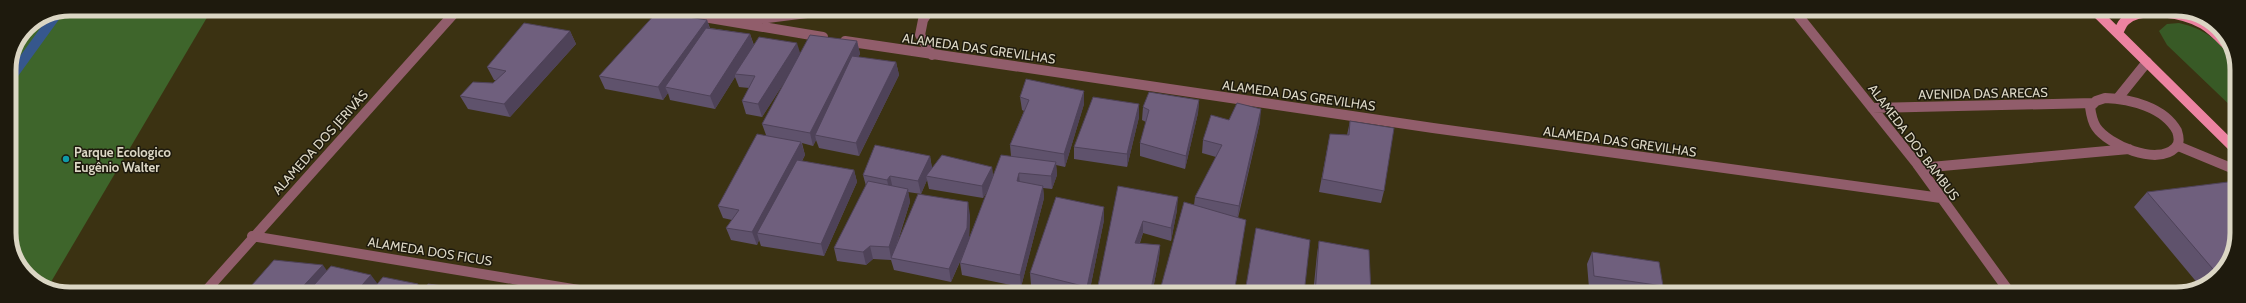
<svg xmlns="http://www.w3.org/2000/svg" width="2246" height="303" font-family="Cabin,sans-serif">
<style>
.green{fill:#385a26}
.forest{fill:#3e652b}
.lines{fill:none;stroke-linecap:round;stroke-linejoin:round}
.stream{stroke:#36578d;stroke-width:10}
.minor{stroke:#915d6b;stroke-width:10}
.major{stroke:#ec83a1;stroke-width:10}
.wall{fill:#5f526c;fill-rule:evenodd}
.shaded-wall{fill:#4e4258}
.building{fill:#6f5f7d;stroke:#4e4258}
.culture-dot{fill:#0f9aa8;stroke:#1e1a0d;stroke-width:1.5}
.labels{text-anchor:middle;stroke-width:3;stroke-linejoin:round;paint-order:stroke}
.street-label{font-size:13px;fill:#dbd6c4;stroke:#1e1a0d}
.poi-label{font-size:13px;font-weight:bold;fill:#dbd6c4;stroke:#1e1a0d;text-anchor:start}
.rim{fill:none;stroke:#dbd6c4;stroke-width:5}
</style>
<rect width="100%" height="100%" fill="#3b3212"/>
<!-- green -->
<path class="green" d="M 2179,23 C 2206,29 2217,41 2236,58 L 2236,111 L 2167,45 L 2159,31 L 2167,24 Z"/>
<!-- forest -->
<path class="forest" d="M 70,9 L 212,9 L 48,287 L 30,279 L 11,248 L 9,70 L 27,27 Z"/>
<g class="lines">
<!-- stream -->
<path class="stream" d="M 9,80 L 56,15"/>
<!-- minor -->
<path class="minor" d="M 656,9 L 823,37
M 930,9 L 923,20 L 920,35 L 932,55
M 1793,9 L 1917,164 L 2011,294
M 744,21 L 839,9
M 845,41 L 1433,128 L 1941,198
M 2105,98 C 2130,99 2164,107 2177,131 C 2179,137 2180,144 2175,148 C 2157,166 2108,145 2096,127 C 2092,121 2091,114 2090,107 L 2096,101 Z
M 2118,98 L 2147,62
M 1872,108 L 2094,103
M 2178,146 L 2236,170
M 1920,168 L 2129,149
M 252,236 L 603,294
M 203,294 L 458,9"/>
<!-- major -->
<path class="major" d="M 2093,9 L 2236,150
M 2118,33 C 2120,29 2122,23 2126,20 C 2143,5 2186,14 2203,24 C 2213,30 2221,39 2229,47"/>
</g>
<!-- wall -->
<path class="wall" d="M 707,20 L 710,28 L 750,34 L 754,45 L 800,53 L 857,41 L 860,54 L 858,57 L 896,62 L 899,75 L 859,156 L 819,148 L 816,140 L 813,146 L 802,143 L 805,155 L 802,161 L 854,170 L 857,182 L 824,256 L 761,246 L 759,240 L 757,245 L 731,240 L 726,228 L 732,220 L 723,218 L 718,206 L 766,135 L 762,124 L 787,78 L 762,117 L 746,114 L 742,101 L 749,88 L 739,87 L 735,77 L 715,109 L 670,100 L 668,93 L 663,100 L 605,89 L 599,76 Z
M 570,31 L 576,44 L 510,117 L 468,109 L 460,96 L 493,83 L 496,80 L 494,80 L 487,67 Z
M 1084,91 L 1084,104 L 1065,167 L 1056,165 L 1057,175 L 1052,189 L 1043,188 L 1044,198 L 1021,287 L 962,275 L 960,263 L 964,253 L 951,282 L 894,270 L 891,260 L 873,259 L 866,265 L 837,261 L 834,248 L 866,186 L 863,175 L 930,156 L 932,168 L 992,167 L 993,177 L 1011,156 L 1010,145 L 1024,111 L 1022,110 L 1020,97 ZM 927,180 L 929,189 L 983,198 L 988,190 L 969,238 L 970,215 L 898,241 L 910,202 L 908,192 L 921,194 Z
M 1199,100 L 1198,113 L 1185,169 L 1140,156 L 1140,143 L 1146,122 L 1142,120 L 1143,107 Z
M 1139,104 L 1139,117 L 1127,167 L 1074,159 L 1074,147 Z
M 1350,121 L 1384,191 L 1381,203 L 1319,192 L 1330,134 L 1347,135 Z
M 1260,122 L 1238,218 L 1246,220 L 1234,294 L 1159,294 L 1194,205 L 1195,197 L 1216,157 L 1202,153 L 1203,140 Z
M 1118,186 L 1177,210 L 1171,241 L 1143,233 L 1140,243 L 1160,245 L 1159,258 L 1152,294 L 1098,294 L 1098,286 Z
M 2147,192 L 2236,241 L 2216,279 L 2199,285 L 2134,207 Z
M 1104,220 L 1089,294 L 1066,294 L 1031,285 L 1030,273 Z
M 1319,241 L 1371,294 L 1313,294 L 1317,254 Z
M 1592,252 L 1663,286 L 1659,294 L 1626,294 L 1589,288 L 1587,264 Z
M 1246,286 L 1304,294 L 1245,294 Z"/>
<!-- shaded-wall -->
<path class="shaded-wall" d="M 707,20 L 711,33 L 665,87 L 668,93 L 663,100 L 658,87 Z
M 570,31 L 576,44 L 510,117 L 504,104 Z
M 750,34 L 754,47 L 735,74 L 735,77 L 715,109 L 710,96 Z
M 857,41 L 860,54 L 818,136 L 815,135 L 816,140 L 813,146 L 810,133 Z
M 797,43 L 801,56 L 762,117 L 758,104 Z
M 896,62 L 899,75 L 859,156 L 856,143 Z
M 1084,91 L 1084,104 L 1065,167 L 1064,154 Z
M 1199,100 L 1198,113 L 1185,169 L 1186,156 Z
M 1139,104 L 1139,117 L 1127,167 L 1127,154 Z
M 1261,109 L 1260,122 L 1237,219 L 1239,206 Z
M 801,142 L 805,155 L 763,234 L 757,233 L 759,240 L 757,245 L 752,232 Z
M 930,156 L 932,169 L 926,176 L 927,180 L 921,194 L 918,181 Z
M 1056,162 L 1057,175 L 1052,189 L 1051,176 Z
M 992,167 L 993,180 L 983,198 L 982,186 Z
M 854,170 L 857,182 L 824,256 L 821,244 Z
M 1019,173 L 1020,186 L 1017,181 Z
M 890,176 L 893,189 L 890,193 L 887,180 Z
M 1043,186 L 1044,198 L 1021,287 L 1020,275 Z
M 908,189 L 910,202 L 892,258 L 891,258 L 889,247 Z
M 1178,197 L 1177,210 L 1171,241 L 1171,228 Z
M 968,202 L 970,215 L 969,240 L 951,282 L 949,269 Z
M 1104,207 L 1104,220 L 1089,294 L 1088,294 L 1087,287 Z
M 1143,221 L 1143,233 L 1135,255 L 1135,243 Z
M 1160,245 L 1159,258 L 1152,294 L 1150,294 Z
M 870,246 L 873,259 L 866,265 L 863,252 Z
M 323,265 L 332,278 L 318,294 L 296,294 Z
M 371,275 L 380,287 L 375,294 L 354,294 Z
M 418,284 L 425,294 L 412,294 Z
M 473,290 L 475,294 L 470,294 Z"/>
<!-- building -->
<path class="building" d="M 657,12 L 707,20 L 658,87 L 599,76 Z
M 524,23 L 570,31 L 504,104 L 460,96 L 473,82 L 493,83 L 506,71 L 487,67 Z
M 706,28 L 750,34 L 710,96 L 665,87 Z
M 810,35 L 857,41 L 810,133 L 762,124 Z
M 759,37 L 797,43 L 758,104 L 742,101 L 755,76 L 735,74 Z
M 852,56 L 896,62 L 856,143 L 815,135 Z
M 1026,79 L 1084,91 L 1064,154 L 1010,145 L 1029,100 L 1020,97 Z
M 1149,92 L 1199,100 L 1186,156 L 1140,143 L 1149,110 L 1143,107 Z
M 1093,97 L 1139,104 L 1127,154 L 1074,147 Z
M 1237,103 L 1261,109 L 1239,206 L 1195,197 L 1222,145 L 1203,140 L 1211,115 L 1229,120 Z
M 1350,121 L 1394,128 L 1384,191 L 1322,179 L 1330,134 L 1349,135 Z
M 757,134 L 801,142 L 752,232 L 726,228 L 739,210 L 718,206 Z
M 875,145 L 930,156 L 918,181 L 890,176 L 887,180 L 863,175 Z
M 942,155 L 992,167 L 982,186 L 926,176 Z
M 1001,155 L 1056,162 L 1051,176 L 1019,173 L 1017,181 L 1043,186 L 1020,275 L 960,263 Z
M 797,160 L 854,170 L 821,244 L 757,233 Z
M 868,181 L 908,189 L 889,247 L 870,246 L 863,252 L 834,248 Z
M 2236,181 L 2236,241 L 2218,275 L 2147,192 Z
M 1118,186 L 1178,197 L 1171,228 L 1143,221 L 1135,243 L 1160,245 L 1150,294 L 1131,294 L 1098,286 Z
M 918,194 L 968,202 L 967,228 L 949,269 L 891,258 Z
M 1056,197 L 1104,207 L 1087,287 L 1030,273 Z
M 1184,202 L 1246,220 L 1235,287 L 1206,287 L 1205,294 L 1159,294 Z
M 1256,228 L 1310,240 L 1304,294 L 1284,294 L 1246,286 Z
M 1319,241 L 1369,250 L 1371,294 L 1315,294 Z
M 1592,252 L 1659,262 L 1663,286 L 1594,276 Z
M 274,260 L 323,265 L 296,294 L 244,294 Z
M 331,266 L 371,275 L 354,294 L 306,294 Z
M 383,277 L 418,284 L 412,294 L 369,294 Z
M 428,284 L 473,290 L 470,294 L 422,294 Z"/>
<!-- markers -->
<circle class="culture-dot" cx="66" cy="159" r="4"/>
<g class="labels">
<!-- street labels -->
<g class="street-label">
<text transform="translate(979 48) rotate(8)" y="5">ALAMEDA DAS GREVILHAS</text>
<text transform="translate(1983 93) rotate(-1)" y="5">AVENIDA DAS ARECAS</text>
<text transform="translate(1299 95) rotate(8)" y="5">ALAMEDA DAS GREVILHAS</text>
<text transform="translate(1620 141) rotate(8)" y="5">ALAMEDA DAS GREVILHAS</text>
<text transform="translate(320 142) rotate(-48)" y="5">ALAMEDA DOS JERIVÁS</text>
<text transform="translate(1914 142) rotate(53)" y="5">ALAMEDA DOS BAMBUS</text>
<text transform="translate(430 251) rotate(9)" y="5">ALAMEDA DOS FICUS</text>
</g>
<!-- poi labels -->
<g class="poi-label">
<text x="74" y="157">Parque Ecologico<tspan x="74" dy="15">Eugênio Walter</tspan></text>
</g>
</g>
<!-- crop -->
<path d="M0 0H2246V303H0ZM70 16H2176A54 54 0 0 1 2230 70V233A54 54 0 0 1 2176 287H70A54 54 0 0 1 16 233V70A54 54 0 0 1 70 16Z" fill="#1e1a0d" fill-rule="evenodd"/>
<path class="rim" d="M70 16H2176A54 54 0 0 1 2230 70V233A54 54 0 0 1 2176 287H70A54 54 0 0 1 16 233V70A54 54 0 0 1 70 16Z"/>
</svg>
